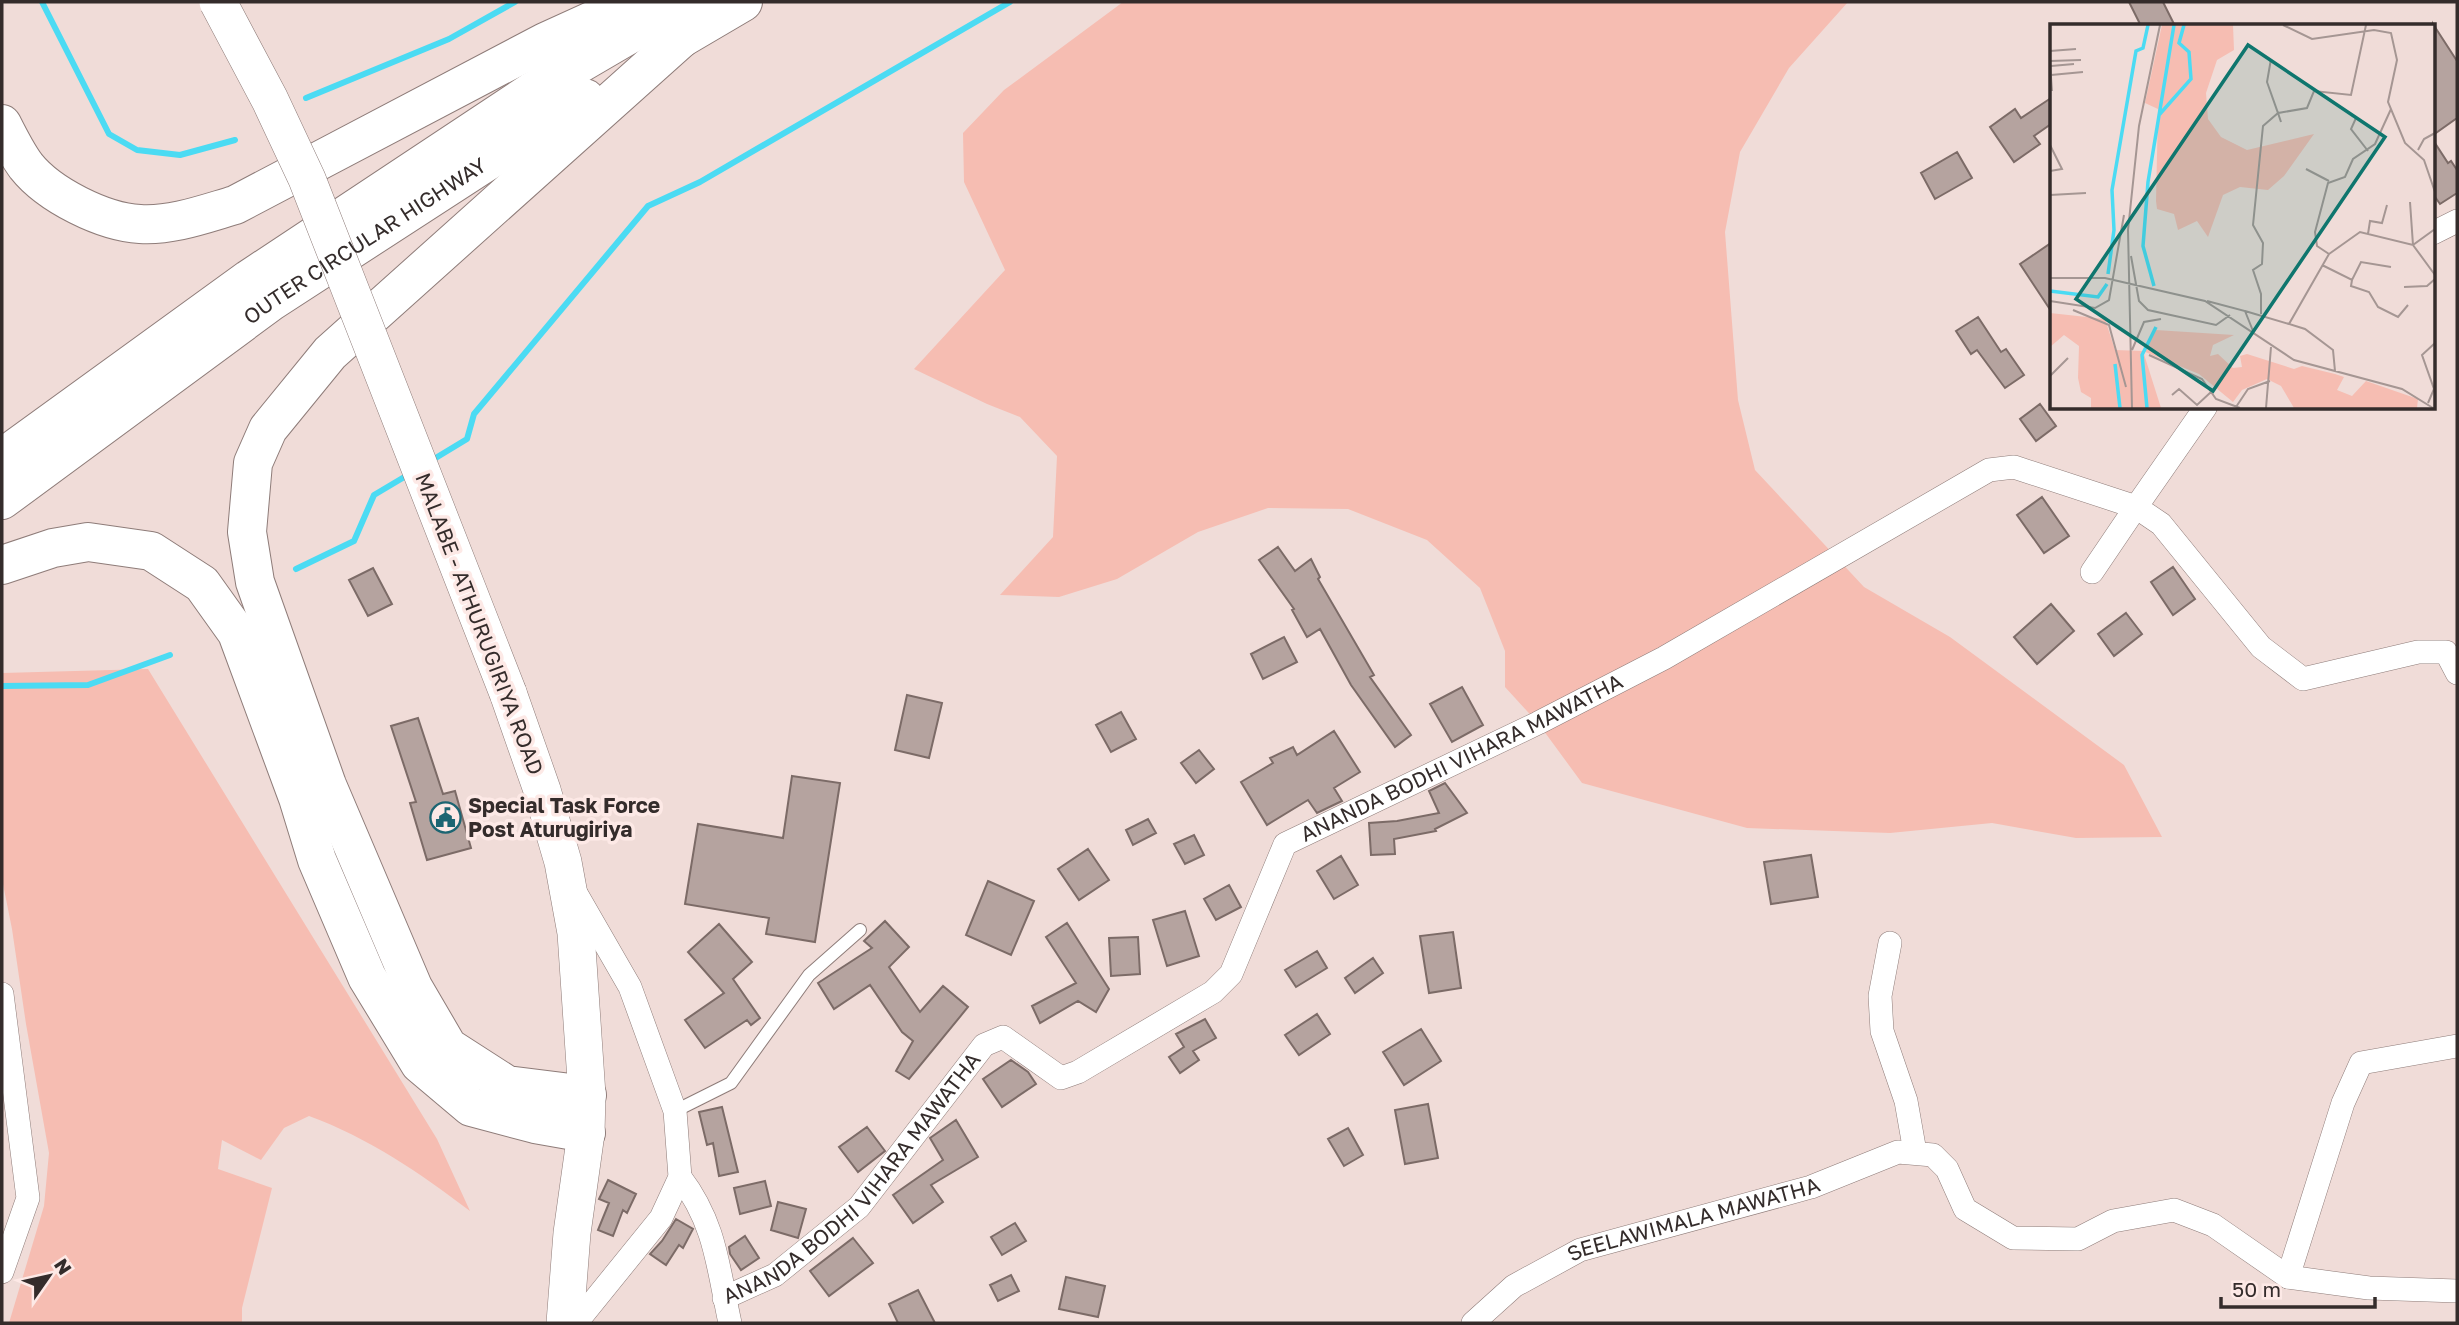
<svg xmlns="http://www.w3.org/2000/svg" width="2459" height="1325" font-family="'Golos Text',sans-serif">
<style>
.green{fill:#f6bdb2}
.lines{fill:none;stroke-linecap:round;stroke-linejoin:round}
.stream{stroke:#4bdbf3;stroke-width:6}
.building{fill:#b5a39f;stroke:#7c6b67;stroke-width:2}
.service-casing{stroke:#8e7c79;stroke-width:14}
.minor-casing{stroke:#8e7c79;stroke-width:24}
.primary-casing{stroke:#8e7c79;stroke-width:38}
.motorway-casing{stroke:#8e7c79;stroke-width:40}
.service{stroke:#fff;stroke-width:12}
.minor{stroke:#fff;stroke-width:23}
.primary{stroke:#fff;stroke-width:37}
.motorway{stroke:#fff;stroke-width:38}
.primary-bridge-casing{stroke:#8e7c79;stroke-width:38;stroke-linecap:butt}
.primary-bridge{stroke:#fff;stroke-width:37}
.labels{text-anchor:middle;stroke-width:7;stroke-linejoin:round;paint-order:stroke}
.street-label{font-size:21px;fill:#342c2b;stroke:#fde9e6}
.poi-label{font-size:21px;font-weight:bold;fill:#342c2b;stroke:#fde9e6;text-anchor:start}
.inset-river{fill:none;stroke:#4bdbf3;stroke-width:3.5}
.inset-road{fill:none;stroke:#a59693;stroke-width:2}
.view{fill:#0f766e;fill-opacity:0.15;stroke:#0f766e;stroke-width:3.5}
.inset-edge{fill:none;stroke:#342c2b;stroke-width:3.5}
</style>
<rect width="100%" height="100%" fill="#f0dcd8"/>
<!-- green -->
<path class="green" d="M 1123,2 L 1848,2 L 1789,68 L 1740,152 L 1725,232 L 1738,400 L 1755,470 L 1864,587 L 1950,637 L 2124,765 L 2162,837 L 2076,838 L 1992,823 L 1890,833 L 1747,828 L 1582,783 L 1538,723 L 1505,687 L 1505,651 L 1480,588 L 1427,540 L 1348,509 L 1268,508 L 1198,532 L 1117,579 L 1059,597 L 1000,595 L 1053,537 L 1057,456 L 1020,417 L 987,404 L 914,369 L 1005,270 L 964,182 L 963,133 L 1004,90 Z
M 148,669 L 437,1139 L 470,1211 C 420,1173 369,1138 309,1116 L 284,1128 L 261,1160 L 222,1140 L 218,1169 L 272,1188 L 242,1308 L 242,1323 L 9,1323 L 44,1206 L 49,1153 L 26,1024 L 12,929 L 2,879 L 2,673 Z"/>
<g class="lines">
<!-- stream -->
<path class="stream" d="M 42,2 L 109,134 L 137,150 L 180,155 L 235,140
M 306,98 L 449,39 L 515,2
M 429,462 L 467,439 L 474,414 L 648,206 L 700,182 L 1010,2
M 296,569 L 354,541 L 374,495 L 411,473
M 2,686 L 88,685 L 170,655"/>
</g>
<!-- building -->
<path class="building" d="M 2129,2 L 2163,2 L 2175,26 L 2141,26 Z
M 2433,24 L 2457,61 L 2457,118 L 2433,135 Z
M 2051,98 L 2051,124 L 2034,136 L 2040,144 L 2014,162 L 1990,127 L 2015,109 L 2021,118 Z
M 2433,140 L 2448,163 L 2451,161 L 2457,170 L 2457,193 L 2440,204 L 2433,194 Z
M 1957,152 L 1972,178 L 1935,199 L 1921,173 Z
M 2051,243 L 2051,311 L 2020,264 Z
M 1978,317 L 2001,352 L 2006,349 L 2024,375 L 2005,388 L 1977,350 L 1971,354 L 1956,331 Z
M 2040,404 L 2056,426 L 2036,441 L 2020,419 Z
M 2042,497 L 2069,536 L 2044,553 L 2017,515 Z
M 1278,547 L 1295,571 L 1311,559 L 1320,577 L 1318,579 L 1374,675 L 1370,677 L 1411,735 L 1395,747 L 1351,685 L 1320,629 L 1307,637 L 1292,610 L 1294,609 L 1259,560 Z
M 2173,567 L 2195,599 L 2173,615 L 2151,582 Z
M 373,568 L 392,604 L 368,616 L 349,580 Z
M 2051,604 L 2074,631 L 2037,664 L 2014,637 Z
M 2126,613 L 2142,634 L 2114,656 L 2098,634 Z
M 1284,637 L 1297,662 L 1263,679 L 1251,654 Z
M 1462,687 L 1483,725 L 1452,742 L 1430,704 Z
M 907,695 L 942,703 L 929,758 L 895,750 Z
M 1121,712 L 1136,739 L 1111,752 L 1096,725 Z
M 418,718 L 443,794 L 455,791 L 471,848 L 427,860 L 410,803 L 416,802 L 391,726 Z
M 1334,731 L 1360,772 L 1334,788 L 1342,801 L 1317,813 L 1308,800 L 1267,825 L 1241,782 L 1273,763 L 1270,758 L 1293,747 L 1297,755 Z
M 1199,750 L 1214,769 L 1196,783 L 1181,763 Z
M 792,776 L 840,783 L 815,942 L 766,934 L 769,918 L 685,904 L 698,824 L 783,838 Z
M 1445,783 L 1467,813 L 1435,829 L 1436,831 L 1394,839 L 1395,854 L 1371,855 L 1369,823 L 1397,821 L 1439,813 L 1429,791 Z
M 1148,819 L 1156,833 L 1133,845 L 1126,830 Z
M 1194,835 L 1204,855 L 1185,864 L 1174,844 Z
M 1088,849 L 1109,880 L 1079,900 L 1058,869 Z
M 1811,855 L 1818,897 L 1771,904 L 1764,862 Z
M 1341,856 L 1358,885 L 1334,899 L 1317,871 Z
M 988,881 L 1034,901 L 1011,955 L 966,935 Z
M 1229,885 L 1241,907 L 1216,920 L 1204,899 Z
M 1185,911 L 1199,956 L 1167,966 L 1153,920 Z
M 885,921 L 909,947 L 889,967 L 920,1012 L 943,986 L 968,1007 L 909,1079 L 896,1071 L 913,1041 L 902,1032 L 870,985 L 834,1009 L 818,983 L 872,948 L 864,941 Z
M 1067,923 L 1109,989 L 1096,1012 L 1078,1001 L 1040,1023 L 1032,1006 L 1076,983 L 1046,937 Z
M 719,924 L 752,962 L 733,979 L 760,1018 L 751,1025 L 747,1020 L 705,1048 L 685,1020 L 724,993 L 688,952 Z
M 1453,932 L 1461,988 L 1429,993 L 1420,936 Z
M 1138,937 L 1140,974 L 1111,976 L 1109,938 Z
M 1317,951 L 1327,968 L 1296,987 L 1285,970 Z
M 1373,958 L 1383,973 L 1355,993 L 1345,978 Z
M 1317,1014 L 1330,1034 L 1299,1055 L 1285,1035 Z
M 1205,1019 L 1216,1038 L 1193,1051 L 1199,1060 L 1180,1073 L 1169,1057 L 1184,1047 L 1176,1034 Z
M 1421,1029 L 1441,1061 L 1404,1085 L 1383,1052 Z
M 1011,1060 L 1028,1072 L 1036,1084 L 1002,1107 L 983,1079 Z
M 1428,1104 L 1438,1158 L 1405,1164 L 1395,1110 Z
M 722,1107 L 738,1172 L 719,1176 L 713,1143 L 707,1145 L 699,1112 Z
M 956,1120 L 978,1157 L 931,1185 L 943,1202 L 913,1223 L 893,1195 L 943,1160 L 930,1138 Z
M 867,1127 L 885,1151 L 858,1172 L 839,1147 Z
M 1348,1128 L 1363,1155 L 1344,1166 L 1328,1139 Z
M 608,1180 L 636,1194 L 627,1213 L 623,1210 L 613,1236 L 598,1230 L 609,1203 L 599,1199 Z
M 765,1181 L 771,1206 L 740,1214 L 734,1188 Z
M 778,1202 L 806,1209 L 798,1238 L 771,1230 Z
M 676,1219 L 693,1229 L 683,1248 L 679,1245 L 666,1265 L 650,1254 L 662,1241 Z
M 1015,1223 L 1026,1241 L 1002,1255 L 991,1237 Z
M 745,1236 L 759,1258 L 741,1270 L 730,1254 L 729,1247 Z
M 853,1238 L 873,1263 L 829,1296 L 810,1271 Z
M 1011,1275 L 1019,1291 L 998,1301 L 990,1285 Z
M 1066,1277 L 1105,1286 L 1098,1317 L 1059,1309 Z
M 918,1290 L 935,1323 L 898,1323 L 889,1304 Z"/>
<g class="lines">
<defs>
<path id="service" d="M 675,1111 L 731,1083 L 809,975 L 860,930"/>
<g id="minor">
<path d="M 2433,233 L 2457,221"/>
<path d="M 2205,408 L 2136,507 L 2161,524 L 2261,647 L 2303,679 L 2418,652 L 2446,652 L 2457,673"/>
<path d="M 1890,943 L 1880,996 L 1882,1031 L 1906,1101 L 1915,1152"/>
<path d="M 2,994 L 28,1198 L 2,1272"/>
<path d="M 680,1177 C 716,1224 718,1268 730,1323"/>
<path d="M 2288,1277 L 2343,1103 L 2361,1063 L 2457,1046"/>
<path id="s1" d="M 724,1298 L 775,1275 L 859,1207 L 984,1045 L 1003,1037 L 1061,1078 L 1078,1072 L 1213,992 L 1231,974 L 1285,844 L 1538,723 L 1664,658 L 1989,470 L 2014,467 L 2136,507 L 2092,572"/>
<path d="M 576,1323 L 661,1218 L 680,1177 L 675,1111 L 630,987 L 577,895"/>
<path id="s2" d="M 1473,1323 L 1514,1286 L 1580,1250 L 1811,1187 L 1898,1152 L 1933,1155 L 1947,1169 L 1965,1209 L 2013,1238 L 2078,1239 L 2113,1221 L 2174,1210 L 2213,1225 L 2288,1277 L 2369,1288 L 2457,1291"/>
</g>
<path id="primary" d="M 508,693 L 542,790 L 563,862 L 576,933 L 587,1095 L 586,1133 L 572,1233 L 565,1323"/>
<g id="motorway">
<path d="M 663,49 L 743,2"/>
<path d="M 2,124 C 9,138 17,154 26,166 C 49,195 103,222 140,224 C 172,226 204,214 235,205 L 545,42 L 633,2"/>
<path d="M 2,458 L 249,279 L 531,92 L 685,2"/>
<path id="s3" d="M 2,500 L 272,301 L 585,98"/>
<path d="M 2,565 L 53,548 L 88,542 L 151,551 L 202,584 L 237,633 L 298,798 L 317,860 L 367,977 L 420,1064 L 471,1107 L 535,1124 L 586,1133"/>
<path d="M 587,1095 L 507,1085 L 448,1047 L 413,987 L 327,785 L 255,582 L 247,532 L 253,463 L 268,429 L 330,353 L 685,35"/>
</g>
</defs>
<!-- service casing -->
<use href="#service" class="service-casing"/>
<!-- minor casing -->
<use href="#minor" class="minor-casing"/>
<!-- primary casing -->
<use href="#primary" class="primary-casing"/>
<!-- motorway casing -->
<use href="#motorway" class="motorway-casing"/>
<!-- service -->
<use href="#service" class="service"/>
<!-- minor -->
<use href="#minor" class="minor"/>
<!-- primary -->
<use href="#primary" class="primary"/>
<!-- motorway -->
<use href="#motorway" class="motorway"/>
<defs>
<path id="primary-bridge" d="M 218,2 L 270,100 L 307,179 L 508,693"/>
</defs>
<!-- primary-bridge casing -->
<use href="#primary-bridge" class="primary-bridge-casing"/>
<!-- primary-bridge -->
<use href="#primary-bridge" class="primary-bridge"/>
</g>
<!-- icons -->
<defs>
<symbol id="civic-ring" viewBox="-11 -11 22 22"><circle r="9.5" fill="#fde9e6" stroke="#1c6572" stroke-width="1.5"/><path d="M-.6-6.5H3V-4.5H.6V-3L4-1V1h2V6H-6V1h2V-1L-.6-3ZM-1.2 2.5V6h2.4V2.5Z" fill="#1c6572"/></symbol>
</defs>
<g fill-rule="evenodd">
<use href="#civic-ring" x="428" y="800" width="35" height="35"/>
</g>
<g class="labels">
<!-- street labels -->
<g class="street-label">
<text dy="7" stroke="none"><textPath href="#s3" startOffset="446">OUTER CIRCULAR HIGHWAY</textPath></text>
<text transform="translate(479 624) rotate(69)" y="7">MALABE - ATHURUGIRIYA ROAD</text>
<text dy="7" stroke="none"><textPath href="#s1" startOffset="998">ANANDA BODHI VIHARA MAWATHA</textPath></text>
<text dy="7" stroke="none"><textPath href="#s1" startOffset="178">ANANDA BODHI VIHARA MAWATHA</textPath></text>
<text dy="7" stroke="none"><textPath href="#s2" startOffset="248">SEELAWIMALA MAWATHA</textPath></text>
</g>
<!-- poi labels -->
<g class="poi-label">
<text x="468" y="813">Special Task Force<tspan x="468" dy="24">Post Aturugiriya</tspan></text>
</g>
</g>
<!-- overview -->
<g transform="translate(2050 24)">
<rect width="385" height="385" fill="#f0dcd8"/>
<path d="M 112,1 L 183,1 L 184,26 L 167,36 L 156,69 L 158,95 L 171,113 L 197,126 L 264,110 L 234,152 L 218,166 L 190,163 L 173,171 L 158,213 L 147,197 L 128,206 L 124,190 L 107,185 L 106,177 L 108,85 L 95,79 ZM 0,289 L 55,295 L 65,326 L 93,327 L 106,306 L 184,311 L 163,321 L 160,332 L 168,330 L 183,344 L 192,343 L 190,332 L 197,330 L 244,345 L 252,342 L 285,350 L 294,353 L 287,366 L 302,372 L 316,357 L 368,375 L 367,384 L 244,384 L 231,362 L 217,355 L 192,366 L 183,378 L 149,350 L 93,327 L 111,384 L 41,384 L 41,374 L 31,368 L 28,354 L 29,322 L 14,311 L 0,323 Z" fill="#f6bdb2"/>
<path class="inset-river" d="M 109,91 L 141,55 L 139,28 L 129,19 L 134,1M 58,250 L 64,206 L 62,166 L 86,27 L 93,24 L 98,1M 104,262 L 93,222 L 98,158 L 124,1M 0,267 L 48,273 L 57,260M 65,340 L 70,384M 97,384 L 92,331 L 106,303"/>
<path class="inset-road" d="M 233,1 L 262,15 L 324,6 L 341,9 L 347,36 L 338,78 L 355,119 L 374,136 L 385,168M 0,27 L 26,25M 221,35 L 217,58 L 228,89 L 257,84 L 264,67 L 301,71 L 316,1M 0,37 L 31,36M 0,40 L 2,67M 1,42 L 24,40M 1,51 L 33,48M 306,94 L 301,105 L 318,127M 0,121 L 12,145 L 0,147M 368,126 L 374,115 L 385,109M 256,145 L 279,157M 0,171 L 36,169M 385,205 L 363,221 L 385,251M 318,210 L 320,197 L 332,199 L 337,181M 279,230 L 310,208 L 363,221 L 360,178M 81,232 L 89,277 L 98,286 L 166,301 L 180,291M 272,241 L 302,256 L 311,238 L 341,243M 0,254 L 55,254 L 155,277 L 244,336 L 352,365 L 383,384M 302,256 L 301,262 L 319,268 L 328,283 L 348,293 L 358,281M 354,263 L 377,262 L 385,255M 0,277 L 45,284 L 59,276 L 74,191M 157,277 L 195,287 L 203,307M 23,286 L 59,301 L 76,363M 195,287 L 239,300M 211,290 L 211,270 L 203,246 L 212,240 L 213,219 L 203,201 L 213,102 L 228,89 L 231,98M 82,326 L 94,298 L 111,295M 99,331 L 152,355 L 166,375 L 190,384M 285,347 L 283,326 L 255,305 L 239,300 L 279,230 L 267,222 L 265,208 L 278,159 L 295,153 L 303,135 L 325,120 L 341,85M 0,352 L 18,334M 122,371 L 129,365 L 147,381 L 161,368M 378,379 L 384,365 L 372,331 L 385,319M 186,383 L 198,365 L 220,357M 82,384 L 78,206 L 89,102 L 110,1M 216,384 L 221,323"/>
<path class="view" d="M 198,21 L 335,113 L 163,367 L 26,275 Z"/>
<rect width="385" height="385" class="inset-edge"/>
</g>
<!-- border -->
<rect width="2459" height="1325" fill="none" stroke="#342c2b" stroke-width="7"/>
<!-- north arrow -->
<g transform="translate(49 1276) rotate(56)" stroke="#fde9e6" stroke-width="5" paint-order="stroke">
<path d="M0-5L12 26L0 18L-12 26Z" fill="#342c2b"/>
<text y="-10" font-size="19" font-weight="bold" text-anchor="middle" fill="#342c2b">N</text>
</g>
<!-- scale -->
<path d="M2221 1297v10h154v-10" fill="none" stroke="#342c2b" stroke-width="3.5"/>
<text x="2232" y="1297" font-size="21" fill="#342c2b" stroke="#fde9e6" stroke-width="5" paint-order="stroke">50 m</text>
</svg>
